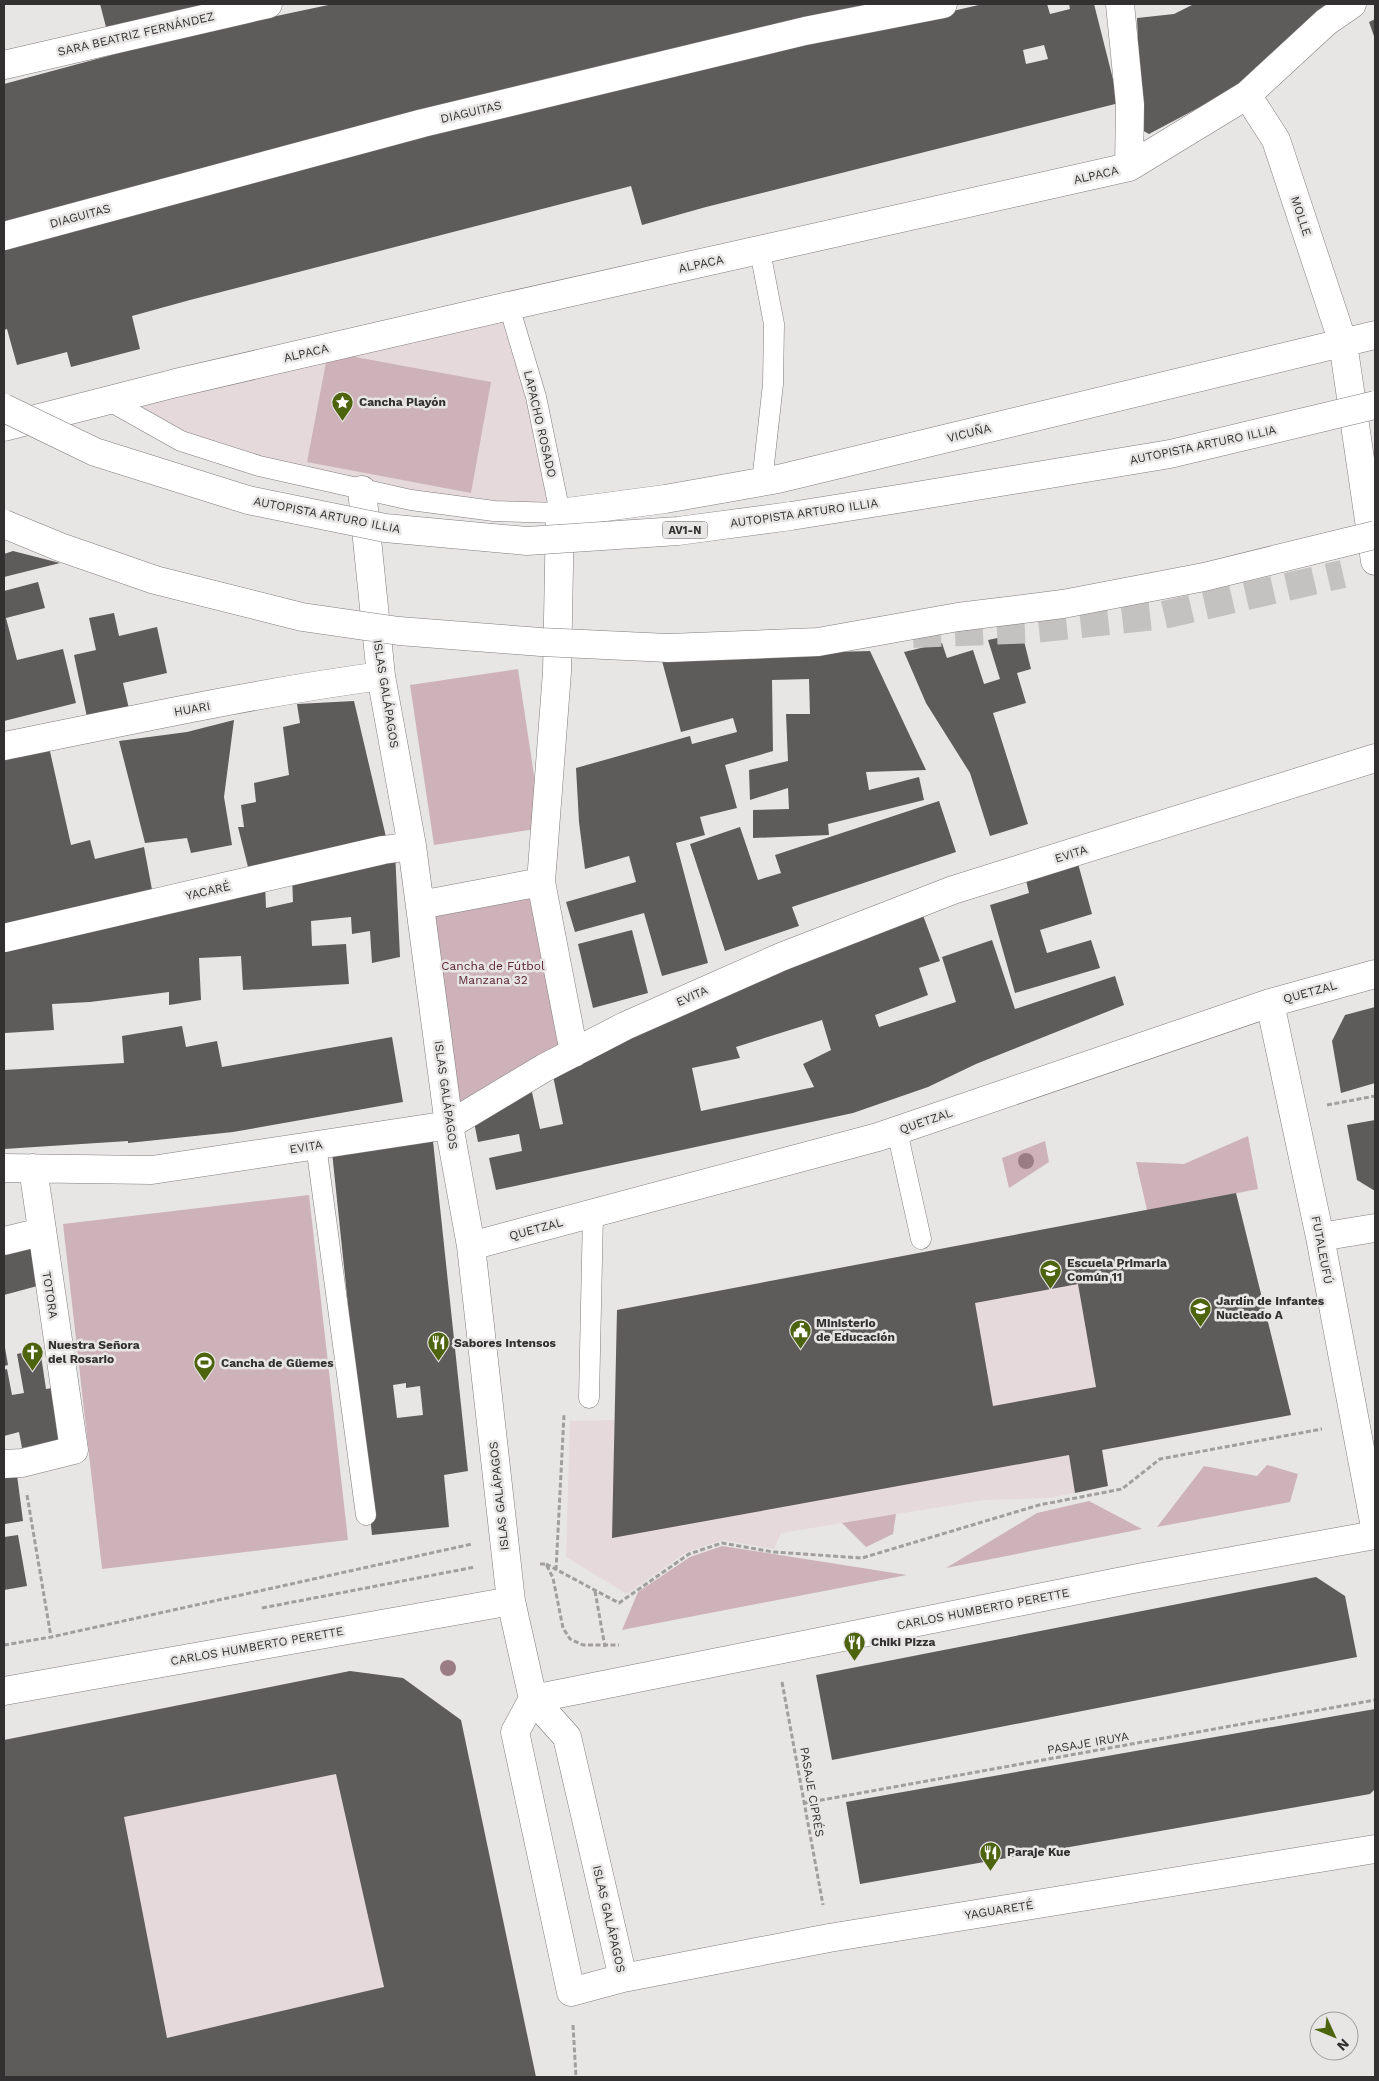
<svg xmlns="http://www.w3.org/2000/svg" width="1379" height="2081" font-family="'Work Sans',sans-serif">
<style>
.built{fill:#e5d9dc}
.green{fill:#cdb3b9}
.building{fill:#5e5b5b;fill-rule:evenodd}
.lines{fill:none;stroke-linecap:round;stroke-linejoin:round}
.street-tunnel{stroke:#c4c1c1;stroke-width:28;stroke-dasharray:28 14;stroke-linecap:butt}
.lane-casing{stroke:#807c7d;stroke-width:21}
.street-casing{stroke:#807c7d;stroke-width:29}
.path{stroke:#a19e9f;stroke-width:3;stroke-dasharray:5 2.5;stroke-linecap:butt}
.lane{stroke:#fff;stroke-width:20}
.street{stroke:#fff;stroke-width:28}
.highway-bridge-casing{stroke:#807c7d;stroke-width:29;stroke-linecap:butt}
.highway-bridge{stroke:#fff;stroke-width:28}
.tree{fill:#9a7c85}
.labels{text-anchor:middle;stroke-width:5;stroke-linejoin:round;paint-order:stroke}
.shield{fill:#e8e5e5;stroke:#696667;stroke-width:1}
.shield-label{font-size:11px;font-weight:bold;fill:#323031}
.street-label{font-size:12px;fill:#323031;stroke:#e8e5e5}
.poi-label{font-size:12px;font-weight:bold;fill:#323031;stroke:#e8e5e5;text-anchor:start}
.park-label{font-size:12px;fill:#5b2636;stroke:#e8e5e5}
</style>
<rect width="100%" height="100%" fill="#e8e5e5"/>
<!-- built -->
<path class="built" d="M 509,306 L 560,513 L 494,511 L 259,466 L 108,400 Z
M 1248,1136 L 1258,1189 L 1236,1194 L 1291,1415 L 1103,1450 L 1108,1486 L 1049,1498 L 983,1500 L 781,1533 L 774,1549 L 723,1540 L 687,1552 L 627,1594 L 566,1557 L 570,1421 L 615,1420 L 617,1310 L 1147,1210 L 1136,1162 L 1184,1164 Z
M 350,1671 L 403,1678 L 461,1720 L 536,2077 L 4,2077 L 4,1740 Z"/>
<!-- green -->
<path class="green" d="M 328,352 L 491,382 L 471,493 L 307,462 Z
M 518,669 L 542,828 L 434,845 L 410,685 Z
M 536,890 L 565,1048 L 452,1112 L 431,912 Z
M 1248,1136 L 1258,1189 L 1147,1210 L 1136,1162 L 1184,1164 Z
M 1045,1141 L 1049,1162 L 1009,1188 L 1002,1158 Z
M 309,1195 L 348,1540 L 102,1569 L 63,1224 Z
M 1267,1465 L 1298,1474 L 1290,1502 L 1157,1527 L 1204,1466 L 1257,1476 Z
M 1089,1501 L 1142,1529 L 946,1568 L 1037,1513 Z
M 896,1514 L 893,1534 L 866,1547 L 842,1523 Z
M 722,1546 L 907,1575 L 622,1630 L 638,1592 L 690,1557 Z"/>
<!-- building -->
<path class="building" d="M 100,4 L 216,4 L 106,27 Z
M 333,4 L 885,4 L 4,228 L 4,84 L 182,36 Z
M 983,4 L 1047,4 L 1050,14 L 1070,9 L 1069,4 L 1094,4 L 1119,103 L 706,207 L 642,225 L 631,186 L 190,300 L 132,316 L 140,349 L 71,367 L 67,352 L 17,365 L 7,329 L 4,330 L 4,244 L 376,145 ZM 1044,45 L 1048,59 L 1026,64 L 1023,50 Z
M 1194,4 L 1329,4 L 1243,84 L 1149,134 L 1140,129 L 1139,65 L 1137,18 L 1174,14 Z
M 1375,19 L 1375,39 L 1369,22 Z
M 13,551 L 60,563 L 4,577 L 4,554 Z
M 38,582 L 45,608 L 6,618 L 17,660 L 63,649 L 76,703 L 4,721 L 4,591 Z
M 114,613 L 119,636 L 157,627 L 167,673 L 123,683 L 130,713 L 88,722 L 74,655 L 96,650 L 89,618 Z
M 1022,633 L 1031,669 L 1017,673 L 1026,703 L 993,713 L 1028,824 L 990,836 L 970,773 L 926,703 L 904,652 L 942,643 L 947,658 L 973,650 L 984,684 L 1000,679 L 988,640 Z
M 870,651 L 926,770 L 866,772 L 869,790 L 919,777 L 924,800 L 828,824 L 829,835 L 753,838 L 753,810 L 789,809 L 788,788 L 750,800 L 749,770 L 788,761 L 786,714 L 810,714 L 809,679 L 772,680 L 773,751 L 725,765 L 737,808 L 700,817 L 705,835 L 676,843 L 708,963 L 662,976 L 644,913 L 575,932 L 566,902 L 636,882 L 629,856 L 585,869 L 579,822 L 576,768 L 690,736 L 692,744 L 737,732 L 733,718 L 681,732 L 661,657 Z
M 354,701 L 386,837 L 248,867 L 238,827 L 244,827 L 241,805 L 256,802 L 254,783 L 289,775 L 283,727 L 300,723 L 297,704 Z
M 234,720 L 224,797 L 232,845 L 191,853 L 187,838 L 145,843 L 119,741 L 187,732 Z
M 49,747 L 71,845 L 90,840 L 95,859 L 144,847 L 153,895 L 4,931 L 4,756 Z
M 939,801 L 956,852 L 792,907 L 799,926 L 725,951 L 690,844 L 740,827 L 758,880 L 781,873 L 775,855 Z
M 395,851 L 400,957 L 372,963 L 370,931 L 352,934 L 351,917 L 311,921 L 312,946 L 346,944 L 349,984 L 243,990 L 241,956 L 199,958 L 201,1000 L 169,1005 L 169,992 L 90,1002 L 52,1004 L 54,1030 L 5,1033 L 4,948 L 265,883 L 266,908 L 293,902 L 292,875 Z
M 1077,860 L 1092,914 L 1040,930 L 1047,953 L 1091,940 L 1100,968 L 1015,993 L 990,905 L 1029,893 L 1025,876 Z
M 921,910 L 940,961 L 919,968 L 928,995 L 875,1015 L 879,1027 L 956,1002 L 942,957 L 992,940 L 1015,1009 L 1115,976 L 1124,1005 L 976,1064 L 928,1087 L 853,1113 L 496,1190 L 489,1158 L 522,1151 L 519,1134 L 478,1142 L 473,1117 L 530,1083 L 540,1129 L 563,1124 L 552,1071 ZM 822,1020 L 831,1050 L 803,1064 L 814,1087 L 701,1111 L 692,1068 L 740,1058 L 736,1047 Z
M 632,930 L 648,993 L 593,1008 L 578,944 Z
M 1375,1007 L 1375,1083 L 1341,1093 L 1332,1041 L 1345,1015 Z
M 182,1026 L 186,1047 L 217,1041 L 222,1067 L 392,1037 L 403,1102 L 233,1132 L 128,1143 L 128,1141 L 4,1149 L 4,1070 L 124,1063 L 122,1036 Z
M 1375,1120 L 1375,1191 L 1357,1180 L 1347,1125 Z
M 433,1141 L 468,1471 L 444,1475 L 449,1527 L 372,1535 L 332,1152 ZM 406,1383 L 406,1388 L 420,1386 L 423,1415 L 397,1418 L 393,1385 Z
M 1236,1193 L 1291,1415 L 1102,1450 L 1108,1486 L 1075,1493 L 1069,1455 L 612,1538 L 617,1310 ZM 1078,1284 L 1096,1387 L 993,1406 L 975,1303 Z
M 30,1244 L 41,1285 L 4,1295 L 4,1251 Z
M 4,1342 L 8,1365 L 4,1366 Z
M 40,1349 L 46,1389 L 52,1388 L 60,1441 L 22,1448 L 19,1432 L 4,1436 L 4,1370 L 7,1369 L 12,1395 L 24,1393 L 17,1354 Z
M 17,1475 L 23,1521 L 5,1524 L 4,1476 Z
M 18,1535 L 27,1586 L 4,1590 L 4,1537 Z
M 1316,1577 L 1345,1596 L 1357,1657 L 832,1760 L 816,1675 Z
M 350,1671 L 403,1678 L 461,1720 L 536,2077 L 4,2077 L 4,1740 ZM 336,1774 L 384,1987 L 167,2038 L 124,1817 Z
M 1375,1709 L 1375,1789 L 1370,1794 L 860,1884 L 846,1802 Z"/>
<g class="lines">
<!-- street-tunnel -->
<path class="street-tunnel" d="M 913,634 L 1036,629 L 1164,615 L 1343,574"/>
<defs>
<path id="lane" d="M 760,251 L 774,324 L 773,384 L 762,482
M 108,400 L 181,441 L 259,466 L 411,500 L 494,511 L 560,513 L 536,397 L 509,306
M 897,1131 L 921,1239
M 316,1145 L 366,1515
M 589,1398 L 593,1214"/>
<path id="street" d="M 1120,4 L 1130,105 L 1129,167
M 4,65 L 268,4
M 1247,95 L 1276,140 L 1343,343 L 1375,561
M 4,236 L 423,123 L 805,31 L 943,4
M 4,427 L 176,383 L 509,306 L 1129,167 L 1247,95 L 1326,22 L 1352,4
M 362,490 L 381,676 L 412,846 L 449,1125 L 471,1246 L 511,1601 L 533,1699 L 1138,1578 L 1375,1535
M 4,746 C 129,721 254,693 381,676
M 420,905 L 541,882
M 4,938 L 383,850 L 412,846
M 1270,1003 L 1320,1237 L 1375,1527
M 574,1053 L 541,882 L 557,672 L 560,513 L 665,499 L 778,479 L 1375,335
M 4,1168 L 152,1170 L 449,1125 L 544,1068 L 625,1026 L 781,957 L 953,890 L 1375,758
M 1320,1237 L 1375,1228
M 4,1241 L 41,1232
M 471,1246 L 878,1137 L 1270,1003 L 1375,974
M 4,1464 L 22,1463 L 74,1450 L 33,1168
M 4,1691 L 511,1601
M 623,1978 L 567,1737 L 533,1699 L 515,1732 L 571,1992 L 623,1978 L 829,1938 L 1375,1849"/>
</defs>
<!-- lane casing -->
<use href="#lane" class="lane-casing"/>
<!-- street casing -->
<use href="#street" class="street-casing"/>
<!-- path -->
<path class="path" d="M 1327,1105 L 1375,1096
M 27,1495 L 51,1637
M 540,1564 L 546,1564 L 553,1578 L 563,1628 L 570,1639 L 583,1645 L 619,1645
M 546,1564 L 619,1603 L 689,1554 L 722,1543 L 773,1552 L 862,1558 L 1039,1505 L 1122,1489 L 1160,1459 L 1322,1429
M 556,1570 L 564,1415
M 595,1591 L 605,1647
M 262,1608 L 475,1567
M 4,1645 L 51,1637 L 472,1544
M 782,1682 L 823,1905
M 805,1803 L 1375,1700
M 573,2025 L 576,2077"/>
<!-- lane -->
<use href="#lane" class="lane"/>
<!-- street -->
<use href="#street" class="street"/>
<defs>
<path id="highway-bridge" d="M 4,408 L 95,452 L 248,500 L 385,528 L 527,541 L 678,531 L 791,516 L 904,498 L 1170,454 L 1375,405
M 4,524 L 60,547 L 155,580 L 302,617 L 399,631 L 541,642 L 668,648 L 818,642 L 958,617 L 1063,604 L 1204,577 L 1375,535"/>
</defs>
<!-- highway-bridge casing -->
<use href="#highway-bridge" class="highway-bridge-casing"/>
<!-- highway-bridge -->
<use href="#highway-bridge" class="highway-bridge"/>
</g>
<!-- trees -->
<g class="tree">
<circle cx="1026" cy="1161" r="8"/>
<circle cx="448" cy="1668" r="8"/>
</g>
<!-- icons -->
<defs>
<symbol id="sight-pin" viewBox="-11 -11 22 30"><path d="M0 17L-7.5 6A9.5 9.5 0 1 1 7.5 6Z" fill="#4d630e" stroke="#e8e5e5"/><path d="M0-6L1.8-2.2L6-1.7L2.9 1.2L3.7 5.4L0 3.3L-3.7 5.4L-2.9 1.2L-6-1.7L-1.8-2.2Z" fill="#fff"/></symbol>
<symbol id="school-pin" viewBox="-11 -11 22 30"><path d="M0 17L-7.5 6A9.5 9.5 0 1 1 7.5 6Z" fill="#4d630e" stroke="#e8e5e5"/><path d="M0-5L7-2L0 1L-7-2ZM-4 1L0 2.5L4 1V4Q0 6-4 4Z" fill="#fff"/></symbol>
<symbol id="civic-pin" viewBox="-11 -11 22 30"><path d="M0 17L-7.5 6A9.5 9.5 0 1 1 7.5 6Z" fill="#4d630e" stroke="#e8e5e5"/><path d="M-.6-6.5H3V-4.5H.6V-3L4-1V1h2V6H-6V1h2V-1L-.6-3ZM-1.2 2.5V6h2.4V2.5Z" fill="#fff"/></symbol>
<symbol id="restaurant-pin" viewBox="-11 -11 22 30"><path d="M0 17L-7.5 6A9.5 9.5 0 1 1 7.5 6Z" fill="#4d630e" stroke="#e8e5e5"/><path d="M-5-6h1v4h1v-4h1v4h1v-4h1v5L-1.5 .5V6h-2V.5L-5-1ZM5-6V6H3V1.5H1.5Q1.5-4 5-6Z" fill="#fff"/></symbol>
<symbol id="church-pin" viewBox="-11 -11 22 30"><path d="M0 17L-7.5 6A9.5 9.5 0 1 1 7.5 6Z" fill="#4d630e" stroke="#e8e5e5"/><path d="M-1.2-6h2.4v3.5h3.3v2.4h-3.3V6h-2.4V-.1h-3.3v-2.4h3.3Z" fill="#fff"/></symbol>
<symbol id="stadium-pin" viewBox="-11 -11 22 30"><path d="M0 17L-7.5 6A9.5 9.5 0 1 1 7.5 6Z" fill="#4d630e" stroke="#e8e5e5"/><path d="M0-5a6.5 5 0 1 0 0 10a6.5 5 0 1 0 0-10ZM-3.5-1.8h7v3.6h-7Z" fill="#fff"/></symbol>
</defs>
<g fill-rule="evenodd">
<use href="#sight-pin" x="330" y="390" width="25" height="34"/>
<use href="#school-pin" x="1038" y="1258" width="25" height="34"/>
<use href="#school-pin" x="1188" y="1296" width="25" height="34"/>
<use href="#civic-pin" x="788" y="1318" width="25" height="34"/>
<use href="#restaurant-pin" x="426" y="1330" width="25" height="34"/>
<use href="#church-pin" x="20" y="1340" width="25" height="34"/>
<use href="#stadium-pin" x="192" y="1350" width="25" height="34"/>
<use href="#restaurant-pin" x="842" y="1630" width="25" height="34"/>
<use href="#restaurant-pin" x="978" y="1840" width="25" height="34"/>
</g>
<g class="labels">
<!-- shield labels -->
<rect class="shield" x="662.5" y="521.5" width="45" height="17" rx="4"/>
<g class="shield-label">
<text x="685" y="534">AV1-N</text>
</g>
<!-- street labels -->
<g class="street-label">
<text transform="translate(136 34) rotate(-13)" y="4">SARA BEATRIZ FERNÁNDEZ</text>
<text transform="translate(471 112) rotate(-13)" y="4">DIAGUITAS</text>
<text transform="translate(1096 175) rotate(-13)" y="4">ALPACA</text>
<text transform="translate(80 216) rotate(-15)" y="4">DIAGUITAS</text>
<text transform="translate(1301 216) rotate(72)" y="4">MOLLE</text>
<text transform="translate(701 264) rotate(-12)" y="4">ALPACA</text>
<text transform="translate(306 353) rotate(-13)" y="4">ALPACA</text>
<text transform="translate(540 424) rotate(77)" y="4">LAPACHO ROSADO</text>
<text transform="translate(969 433) rotate(-14)" y="4">VICUÑA</text>
<text transform="translate(1203 445) rotate(-12)" y="4">AUTOPISTA ARTURO ILLIA</text>
<text transform="translate(804 513) rotate(-8)" y="4">AUTOPISTA ARTURO ILLIA</text>
<text transform="translate(327 515) rotate(11)" y="4">AUTOPISTA ARTURO ILLIA</text>
<text transform="translate(386 694) rotate(81)" y="4">ISLAS GALÁPAGOS</text>
<text transform="translate(192 709) rotate(-10)" y="4">HUARI</text>
<text transform="translate(1071 854) rotate(-17)" y="4">EVITA</text>
<text transform="translate(208 891) rotate(-13)" y="4">YACARÉ</text>
<text transform="translate(1310 992) rotate(-15)" y="4">QUETZAL</text>
<text transform="translate(692 996) rotate(-24)" y="4">EVITA</text>
<text transform="translate(446 1095) rotate(82)" y="4">ISLAS GALÁPAGOS</text>
<text transform="translate(926 1121) rotate(-19)" y="4">QUETZAL</text>
<text transform="translate(306 1147) rotate(-9)" y="4">EVITA</text>
<text transform="translate(536 1229) rotate(-15)" y="4">QUETZAL</text>
<text transform="translate(1322 1250) rotate(79)" y="4">FUTALEUFÚ</text>
<text transform="translate(50 1295) rotate(81)" y="4">TOTORA</text>
<text transform="translate(499 1496) rotate(-96)" y="4">ISLAS GALÁPAGOS</text>
<text transform="translate(983 1609) rotate(-11)" y="4">CARLOS HUMBERTO PERETTE</text>
<text transform="translate(257 1646) rotate(-10)" y="4">CARLOS HUMBERTO PERETTE</text>
<text transform="translate(1088 1743) rotate(-10)" y="4">PASAJE IRUYA</text>
<text transform="translate(812 1792) rotate(80)" y="4">PASAJE CIPRÉS</text>
<text transform="translate(999 1910) rotate(-9)" y="4">YAGUARETÉ</text>
<text transform="translate(609 1919) rotate(77)" y="4">ISLAS GALÁPAGOS</text>
</g>
<!-- poi labels -->
<g class="poi-label">
<text x="359" y="406">Cancha Playón</text>
<text x="1067" y="1267">Escuela Primaria<tspan x="1067" dy="14">Común 11</tspan></text>
<text x="1216" y="1305">Jardín de Infantes<tspan x="1216" dy="14">Nucleado A</tspan></text>
<text x="816" y="1327">Ministerio<tspan x="816" dy="14">de Educación</tspan></text>
<text x="454" y="1347">Sabores Intensos</text>
<text x="48" y="1349">Nuestra Señora<tspan x="48" dy="14">del Rosario</tspan></text>
<text x="221" y="1367">Cancha de Güemes</text>
<text x="871" y="1646">Chiki Pizza</text>
<text x="1007" y="1856">Paraje Kue</text>
</g>
<!-- park labels -->
<g class="park-label">
<text x="493" y="970">Cancha de Fútbol<tspan x="493" dy="14">Manzana 32</tspan></text>
</g>
</g>
<!-- border -->
<rect width="1379" height="2081" fill="none" stroke="#323031" stroke-width="10"/>
<!-- north arrow -->
<g transform="translate(1334 2036) rotate(134)"><circle r="24" fill="#e8e5e5" stroke="#9f9d9d"/>
<path d="M0-4L9 19L0 12L-9 19Z" fill="#4d630e"/>
<text y="-8" font-size="14" font-weight="bold" text-anchor="middle" fill="#323031">N</text>
</g>
</svg>
